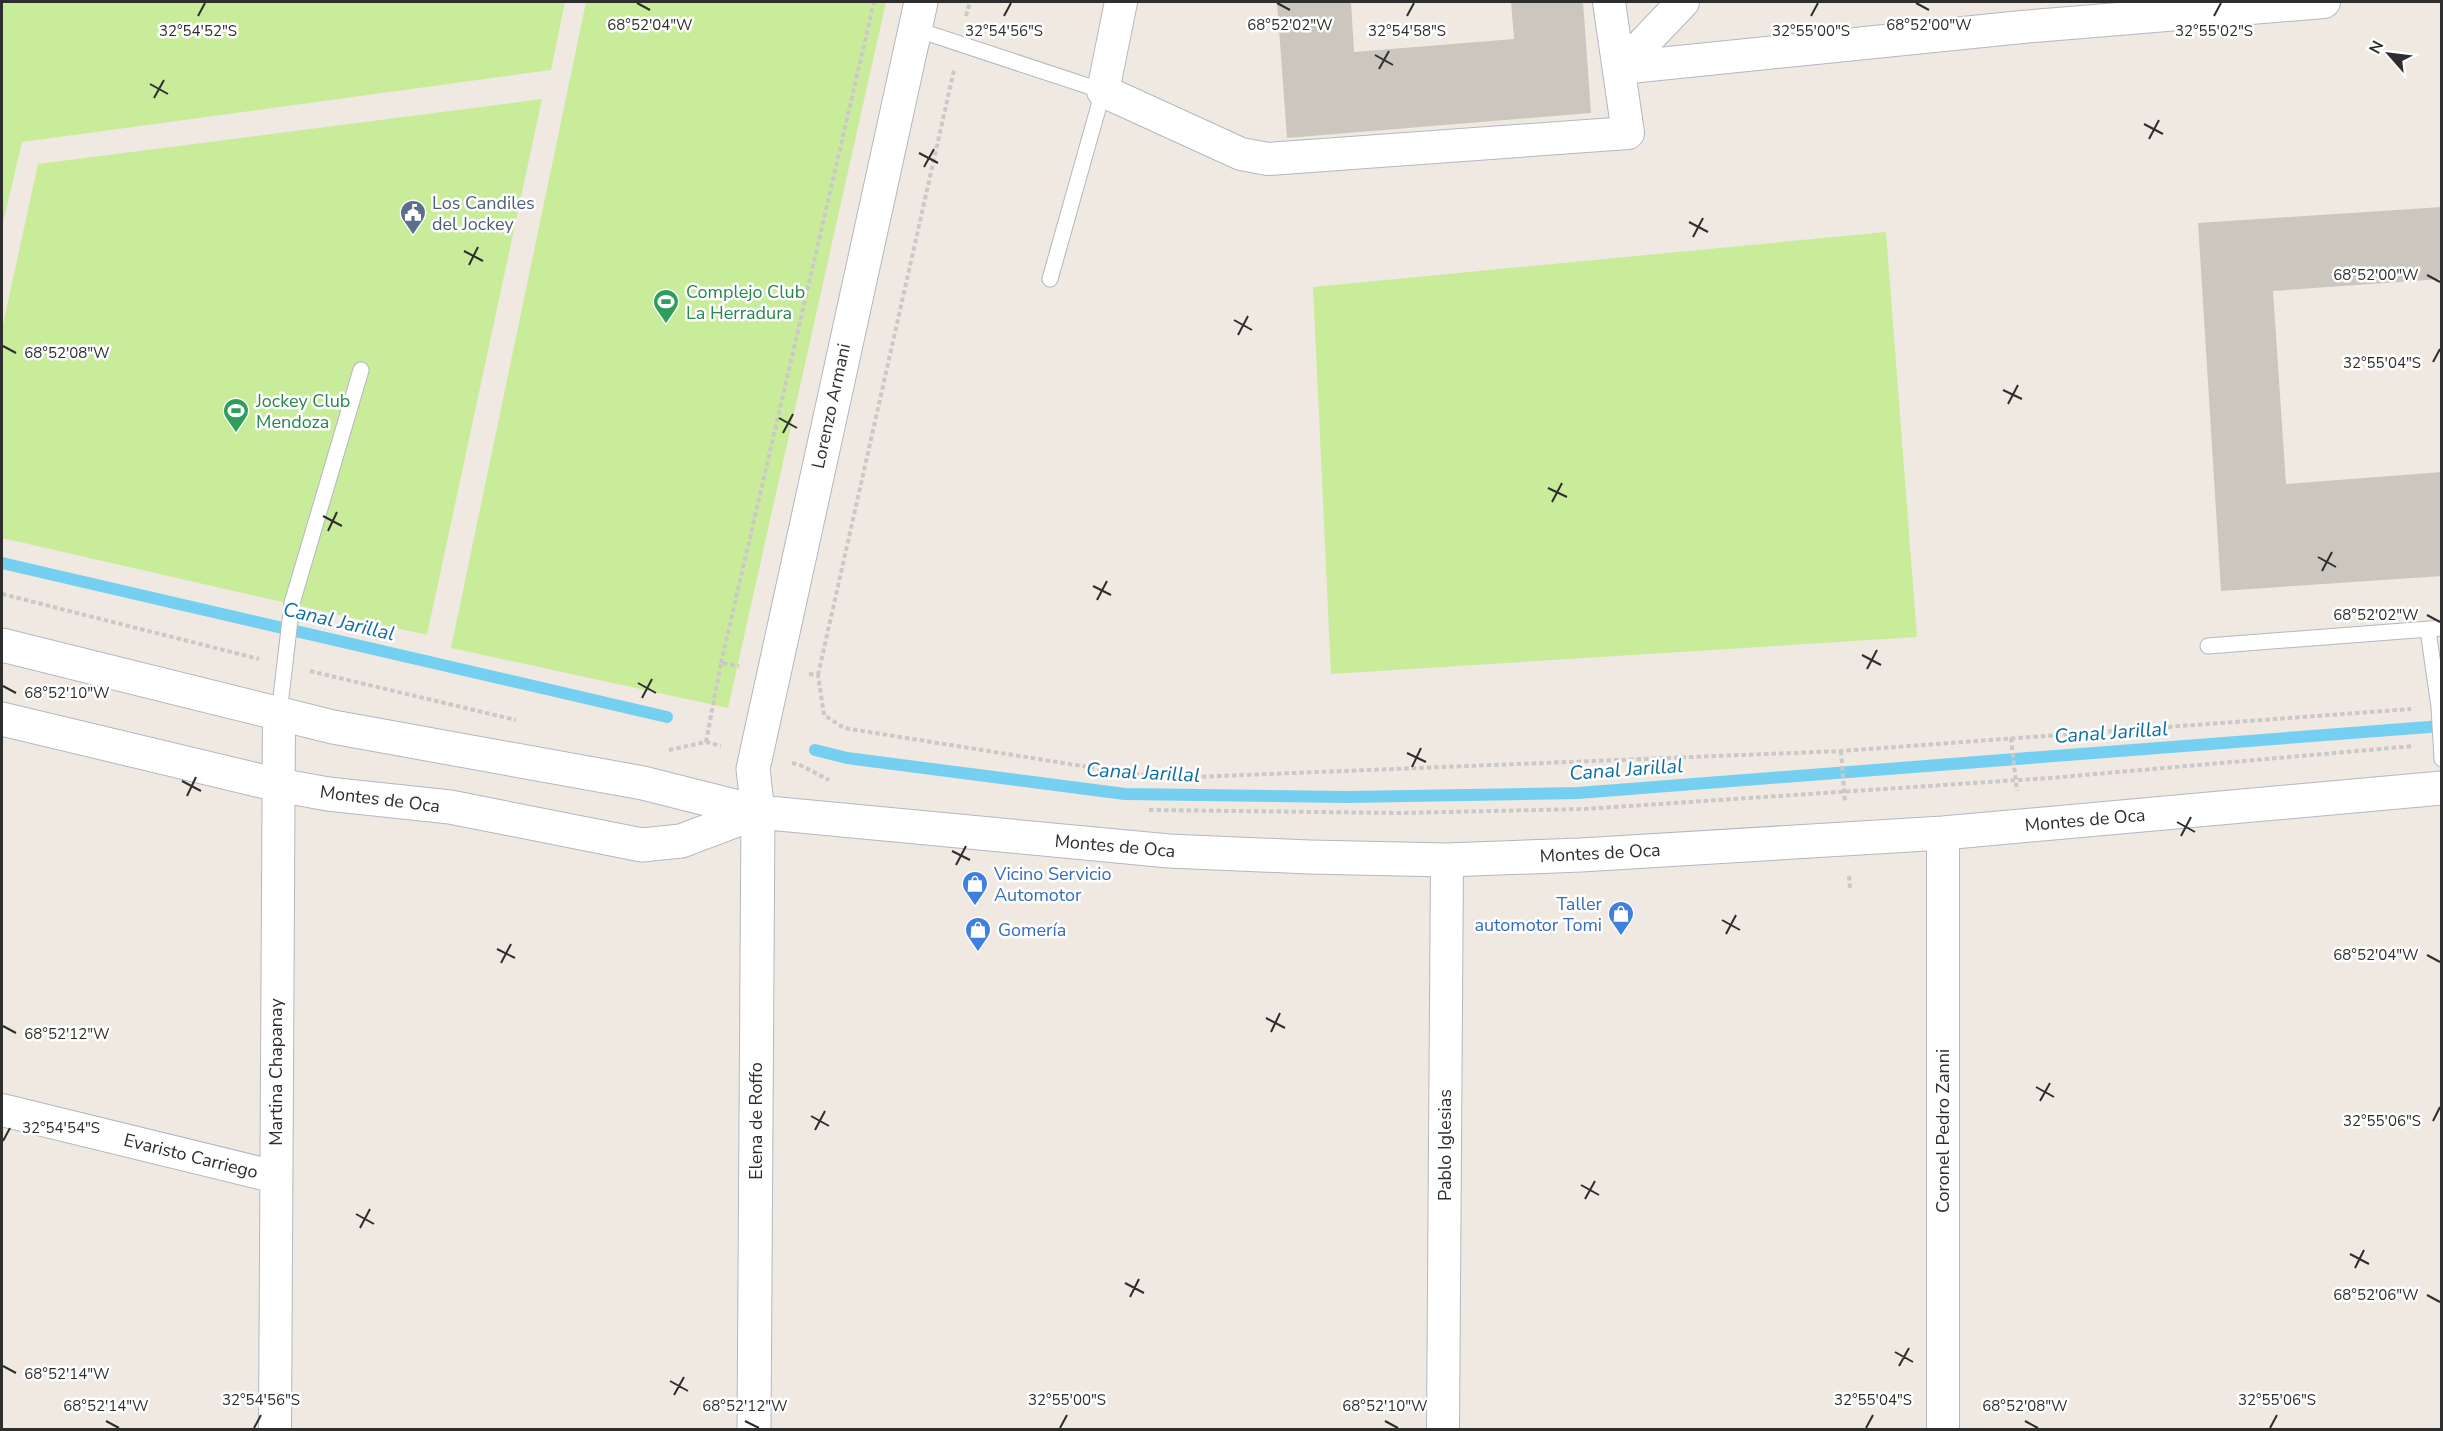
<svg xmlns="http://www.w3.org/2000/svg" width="2443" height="1431" font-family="'Nunito Sans',sans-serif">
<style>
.pitch{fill:#c9ec9a}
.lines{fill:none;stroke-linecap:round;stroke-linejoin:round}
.stream{stroke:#75cff0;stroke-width:12}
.building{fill:#cbc7bf}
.lane-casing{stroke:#b4b7c1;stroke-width:17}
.street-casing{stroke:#b4b7c1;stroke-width:34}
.secondary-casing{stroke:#b4b7c1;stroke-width:35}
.path{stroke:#c9c9c9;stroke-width:4;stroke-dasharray:4.5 3;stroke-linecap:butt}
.lane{stroke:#fff;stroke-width:15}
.street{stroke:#fff;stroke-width:32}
.secondary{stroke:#fff;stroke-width:33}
.ticks{fill:none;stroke:#2e2e2e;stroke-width:2}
.labels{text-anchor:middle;stroke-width:5;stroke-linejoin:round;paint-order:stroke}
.service-label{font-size:18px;fill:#4e5e75;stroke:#fff;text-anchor:start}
.leisure-label{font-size:18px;fill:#27864d;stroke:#fff;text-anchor:start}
.street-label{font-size:18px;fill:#2e2e2e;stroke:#fff}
.shop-label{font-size:18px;fill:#366cbe;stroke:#fff;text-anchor:start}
.water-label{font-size:20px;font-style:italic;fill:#0d6fa3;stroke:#fff}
.ticks-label{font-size:15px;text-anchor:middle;fill:#2e2e2e;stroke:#fff;stroke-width:5;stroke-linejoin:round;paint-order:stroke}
</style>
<rect width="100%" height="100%" fill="#efe9e1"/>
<!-- pitch -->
<path class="pitch" d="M 2,2 L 565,2 L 551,70 L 22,142 L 2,227 Z
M 586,2 L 886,2 L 728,708 L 451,648 Z
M 542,99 L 427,635 L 2,538 L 2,329 L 38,164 Z
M 1886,232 L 1917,637 L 1331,674 L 1313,287 Z"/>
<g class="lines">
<!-- stream -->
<path class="stream" d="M 2,563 L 667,717
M 815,750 L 847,758 L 1125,794 L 1348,797 L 1578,793 L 2442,726"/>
</g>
<!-- building -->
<path class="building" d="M 1277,2 L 1351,2 L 1354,52 L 1514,39 L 1511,2 L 1583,2 L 1591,113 L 1287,138 Z
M 2442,207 L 2442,279 L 2273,291 L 2286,484 L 2442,472 L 2442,576 L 2221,591 L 2198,223 Z"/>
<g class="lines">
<defs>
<path id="lane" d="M 915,29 L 1103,91 L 1050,279
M 2428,630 L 2439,707 L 2442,759
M 2208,646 L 2442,628
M 279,714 L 292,603 L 361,370"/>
<path id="street" d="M 1121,2 L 1103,91 L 1241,154 L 1268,159 L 1628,133 L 1609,2
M 1620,68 L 2022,27 L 2324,2
M 1620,68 L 1683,2
M 1943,833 L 1943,1430
M 2,1110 L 276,1177
M 275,1430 L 279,714
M 1443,1430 L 1447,860"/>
<path id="secondary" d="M 2,645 L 333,727 L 643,783 L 758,812 L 1169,851 L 1309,857 L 1447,860 L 1581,855 L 1943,833 L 2442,788
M 2,719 L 278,785 L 328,794 L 450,807 L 642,845 L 681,841 L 758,812
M 754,1430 L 758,812 L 753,769 L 921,2"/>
</defs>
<!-- lane casing -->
<use href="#lane" class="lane-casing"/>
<!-- street casing -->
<use href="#street" class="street-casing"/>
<!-- secondary casing -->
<use href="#secondary" class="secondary-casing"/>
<!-- path -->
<path class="path" d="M 966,16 L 970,2
M 2,594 L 259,659
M 721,663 L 874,2
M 310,671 L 516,720
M 809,674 L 818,675 L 824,715 L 844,728 L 1132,774 L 1194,777 L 1841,751 L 2411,709
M 818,675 L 954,70
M 2011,738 L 2017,791
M 706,742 L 721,663 L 739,666
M 669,750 L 706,742 L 721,746
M 1841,751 L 1845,802
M 792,763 L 800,765 L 829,780
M 1149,810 L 1401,813 L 1583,809 L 2050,778 L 2414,746
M 1849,876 L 1850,890"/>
<!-- lane -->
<use href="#lane" class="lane"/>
<!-- street -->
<use href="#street" class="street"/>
<!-- secondary -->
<use href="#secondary" class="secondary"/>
</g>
<!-- ticks -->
<path class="ticks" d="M 637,3 L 650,10M 1277,3 L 1290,10M 1916,3 L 1929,10M 198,16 L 205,3M 1004,16 L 1011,3M 1407,16 L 1414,3M 1811,16 L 1818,3M 2214,16 L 2221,3M 1375,55 L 1393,65M 1379,69 L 1389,51M 150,84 L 168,94M 154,98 L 164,80M 2144,124 L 2163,134M 2149,139 L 2159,120M 919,153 L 938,163M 924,167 L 934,149M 1689,222 L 1708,232M 1693,237 L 1703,218M 464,251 L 483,261M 469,265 L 478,247M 2427,275 L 2440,282M 1234,320 L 1252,330M 1238,335 L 1248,316M 3,346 L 16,353M 2433,362 L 2440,349M 2003,390 L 2022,399M 2008,404 L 2018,385M 779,418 L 797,428M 783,433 L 793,414M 1548,488 L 1567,497M 1552,502 L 1562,483M 323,516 L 342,526M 328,531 L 337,512M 2318,557 L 2336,567M 2322,571 L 2332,552M 1093,586 L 1111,595M 1097,600 L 1107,581M 2427,615 L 2440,622M 1862,655 L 1881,665M 1867,669 L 1877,650M 638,683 L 656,693M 3,686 L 16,693M 642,698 L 652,679M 1407,753 L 1426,762M 1412,767 L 1421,748M 182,781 L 201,791M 187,796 L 196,777M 2177,822 L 2195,832M 2181,836 L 2191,817M 952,851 L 970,860M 956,865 L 966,846M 1722,920 L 1740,930M 1726,934 L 1736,915M 497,949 L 515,958M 2427,955 L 2440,962M 501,963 L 511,944M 1266,1018 L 1285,1028M 3,1026 L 16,1033M 1271,1032 L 1280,1013M 2036,1087 L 2054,1097M 2040,1101 L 2050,1083M 811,1116 L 829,1126M 2433,1121 L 2440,1107M 815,1130 L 825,1111M 3,1141 L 10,1128M 1581,1185 L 1599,1195M 1585,1199 L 1595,1181M 356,1214 L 374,1224M 360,1228 L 370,1209M 2350,1254 L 2369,1264M 2355,1268 L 2364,1250M 1125,1283 L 1144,1293M 2427,1295 L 2440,1302M 1130,1297 L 1139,1279M 1895,1352 L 1913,1362M 3,1366 L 16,1373M 1899,1366 L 1909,1348M 670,1381 L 688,1391M 674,1395 L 684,1377M 106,1421 L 119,1428M 745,1421 L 759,1428M 1385,1421 L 1398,1428M 2025,1421 L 2038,1428M 254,1428 L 261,1415M 1060,1428 L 1067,1415M 1866,1428 L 1873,1415M 2270,1428 L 2277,1415"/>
<!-- icons -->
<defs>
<symbol id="civic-pin" viewBox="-11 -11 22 30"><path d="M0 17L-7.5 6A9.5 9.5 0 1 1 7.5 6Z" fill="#5c6f8a" stroke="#fff"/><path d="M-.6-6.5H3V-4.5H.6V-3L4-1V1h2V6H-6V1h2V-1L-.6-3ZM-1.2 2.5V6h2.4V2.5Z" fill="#fff"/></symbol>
<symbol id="stadium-pin" viewBox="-11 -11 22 30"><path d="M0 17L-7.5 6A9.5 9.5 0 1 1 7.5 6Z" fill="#2e9e5b" stroke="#fff"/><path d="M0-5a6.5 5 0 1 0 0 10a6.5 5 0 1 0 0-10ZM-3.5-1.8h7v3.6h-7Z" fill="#fff"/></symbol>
<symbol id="shop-pin" viewBox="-11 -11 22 30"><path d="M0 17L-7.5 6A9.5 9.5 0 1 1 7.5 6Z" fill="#3f7fe0" stroke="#fff"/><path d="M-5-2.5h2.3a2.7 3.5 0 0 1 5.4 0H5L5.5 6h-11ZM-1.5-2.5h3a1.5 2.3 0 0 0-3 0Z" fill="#fff"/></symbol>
</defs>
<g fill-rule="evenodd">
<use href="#civic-pin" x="398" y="198" width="30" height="40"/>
<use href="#stadium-pin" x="651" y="287" width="30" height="40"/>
<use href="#stadium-pin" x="221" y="396" width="30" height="40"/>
<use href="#shop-pin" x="960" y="869" width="30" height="40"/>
<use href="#shop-pin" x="1606" y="899" width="30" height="40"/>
<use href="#shop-pin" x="963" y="915" width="30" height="40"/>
</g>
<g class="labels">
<!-- service labels -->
<g class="service-label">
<text x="432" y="209">Los Candiles<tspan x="432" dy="21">del Jockey</tspan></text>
</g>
<!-- leisure labels -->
<g class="leisure-label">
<text x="686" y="298">Complejo Club<tspan x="686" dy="21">La Herradura</tspan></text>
<text x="256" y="407">Jockey Club<tspan x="256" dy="21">Mendoza</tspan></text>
</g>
<!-- street labels -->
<g class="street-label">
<text transform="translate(831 406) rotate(-78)" y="6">Lorenzo Armani</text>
<text transform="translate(380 799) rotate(7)" y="6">Montes de Oca</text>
<text transform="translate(2085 820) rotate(-5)" y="6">Montes de Oca</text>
<text transform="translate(1115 846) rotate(5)" y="6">Montes de Oca</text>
<text transform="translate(1600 853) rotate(-3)" y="6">Montes de Oca</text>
<text transform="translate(276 1072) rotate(-90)" y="6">Martina Chapanay</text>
<text transform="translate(756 1121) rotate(-90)" y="6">Elena de Roffo</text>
<text transform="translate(1943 1131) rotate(-90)" y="6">Coronel Pedro Zanni</text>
<text transform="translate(1445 1145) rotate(-90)" y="6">Pablo Iglesias</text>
<text transform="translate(191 1156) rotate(14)" y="6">Evaristo Carriego</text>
</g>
<!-- shop labels -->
<g class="shop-label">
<text x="994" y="880">Vicino Servicio<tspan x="994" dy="21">Automotor</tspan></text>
<text x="1602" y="910" text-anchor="end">Taller<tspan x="1602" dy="21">automotor Tomi</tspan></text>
<text x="998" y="936">Gomería</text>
</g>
<!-- water labels -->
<g class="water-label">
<text transform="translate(339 621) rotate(13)" y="7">Canal Jarillal</text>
<text transform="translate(2111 732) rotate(-4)" y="7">Canal Jarillal</text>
<text transform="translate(1626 769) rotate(-4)" y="7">Canal Jarillal</text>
<text transform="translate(1143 772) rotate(3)" y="7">Canal Jarillal</text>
</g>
</g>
<g class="ticks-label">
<text x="650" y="30">68°52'04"W</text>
<text x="1290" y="30">68°52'02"W</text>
<text x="1929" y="30">68°52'00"W</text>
<text x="198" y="36">32°54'52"S</text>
<text x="1004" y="36">32°54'56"S</text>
<text x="1407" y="36">32°54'58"S</text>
<text x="1811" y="36">32°55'00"S</text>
<text x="2214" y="36">32°55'02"S</text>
<text x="2376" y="280">68°52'00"W</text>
<text x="67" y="358">68°52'08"W</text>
<text x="2382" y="368">32°55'04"S</text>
<text x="2376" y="620">68°52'02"W</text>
<text x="67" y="698">68°52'10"W</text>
<text x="2376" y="960">68°52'04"W</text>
<text x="67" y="1039">68°52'12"W</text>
<text x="2382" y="1126">32°55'06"S</text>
<text x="61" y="1133">32°54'54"S</text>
<text x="2376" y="1300">68°52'06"W</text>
<text x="67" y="1379">68°52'14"W</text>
<text x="261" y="1405">32°54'56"S</text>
<text x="1067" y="1405">32°55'00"S</text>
<text x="1873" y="1405">32°55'04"S</text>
<text x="2277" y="1405">32°55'06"S</text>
<text x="106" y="1411">68°52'14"W</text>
<text x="745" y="1411">68°52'12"W</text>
<text x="1385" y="1411">68°52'10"W</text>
<text x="2025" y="1411">68°52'08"W</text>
</g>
<!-- border -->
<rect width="2443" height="1431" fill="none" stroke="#2e2e2e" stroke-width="6"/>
<!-- north arrow -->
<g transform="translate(2389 54) rotate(298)" stroke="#ffffff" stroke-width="4.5" paint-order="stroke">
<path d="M0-4.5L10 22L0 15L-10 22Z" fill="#2e2e2e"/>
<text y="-9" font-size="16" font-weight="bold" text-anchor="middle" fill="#2e2e2e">N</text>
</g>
</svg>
